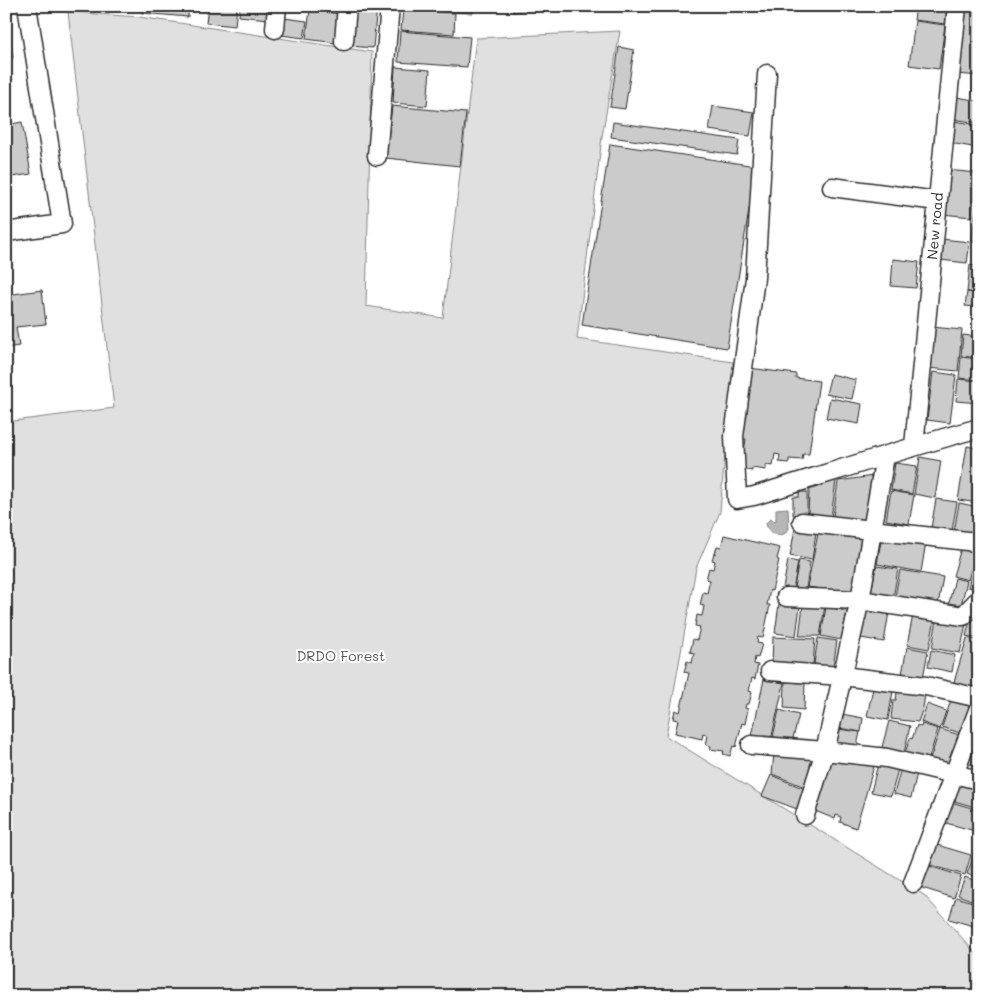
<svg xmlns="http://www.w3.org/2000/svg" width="985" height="1002" font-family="Mali,sans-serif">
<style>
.green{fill:#e0e0e0;stroke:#868686}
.water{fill:#b6b6b6;stroke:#7e7e7e}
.building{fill:#cbcbcb;stroke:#2b2b2b}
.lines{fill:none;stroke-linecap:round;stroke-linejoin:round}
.minor-casing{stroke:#2b2b2b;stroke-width:21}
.minor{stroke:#fff;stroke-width:18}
.labels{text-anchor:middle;stroke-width:4;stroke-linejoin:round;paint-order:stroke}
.street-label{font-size:14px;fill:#2b2b2b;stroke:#fff}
.park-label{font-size:14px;fill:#585858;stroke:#fff}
</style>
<rect width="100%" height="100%" fill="#fff"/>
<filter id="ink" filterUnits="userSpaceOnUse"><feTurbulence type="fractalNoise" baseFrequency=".02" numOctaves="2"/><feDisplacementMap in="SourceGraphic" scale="10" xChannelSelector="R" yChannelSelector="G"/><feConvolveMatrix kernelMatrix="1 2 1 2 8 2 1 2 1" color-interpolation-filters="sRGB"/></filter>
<g filter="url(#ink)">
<!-- green -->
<path class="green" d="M 68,12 L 139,17 L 372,52 L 366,306 L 443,318 L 476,38 L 620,31 L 602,137 L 577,339 L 733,362 L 720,512 L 696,568 L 666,736 L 924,895 L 979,957 L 979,996 L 6,996 L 6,422 L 114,408 Z"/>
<!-- water -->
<path class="water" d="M 788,508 L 789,529 L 784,534 C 775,537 767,532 766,523 L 770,519 L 776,521 L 776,509 Z"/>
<!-- building -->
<path class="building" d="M 143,6 L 189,6 L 188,17 L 142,13 Z
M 208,6 L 237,6 L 235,26 L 206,23 Z
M 240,6 L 270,6 L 268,19 L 239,16 Z
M 312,6 L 340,6 L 339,11 L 312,9 Z
M 354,6 L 377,6 L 373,48 L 350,46 Z
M 403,6 L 473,6 L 473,13 L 403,9 Z
M 514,6 L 556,6 L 513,12 Z
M 916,6 L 947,6 L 945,24 L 914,20 Z
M 6,9 L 13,58 L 6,59 Z
M 403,9 L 455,13 L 454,34 L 401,30 Z
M 310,10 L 340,14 L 336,43 L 306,39 Z
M 965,10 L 979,12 L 979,76 L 957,74 Z
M 284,18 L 307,21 L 304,38 L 281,35 Z
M 915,21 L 945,25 L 939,69 L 909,65 Z
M 400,31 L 470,37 L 467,67 L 398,62 Z
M 619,47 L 634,50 L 625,109 L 610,107 Z
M 395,67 L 430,70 L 427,106 L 393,103 Z
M 957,97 L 979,101 L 979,123 L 953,119 Z
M 392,106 L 466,113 L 460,166 L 386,158 Z
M 713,106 L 754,112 L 750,136 L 709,130 Z
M 954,121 L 979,125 L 978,148 L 950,143 Z
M 22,122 L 31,174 L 6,178 L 6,125 Z
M 613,122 L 739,140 L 737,155 L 611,137 Z
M 610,144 L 756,166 L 727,348 L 582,325 Z
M 947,170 L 977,173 L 972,217 L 942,214 Z
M 976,207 L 979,207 L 979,219 L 974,219 Z
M 974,221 L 979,221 L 979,243 L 972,242 Z
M 942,239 L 970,242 L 967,263 L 940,260 Z
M 893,259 L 919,262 L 916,288 L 891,286 Z
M 970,265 L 979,266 L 979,293 L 967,292 Z
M 42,290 L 46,324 L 16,327 L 19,346 L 6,348 L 6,295 Z
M 967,292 L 978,293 L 976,307 L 965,306 Z
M 932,327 L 962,330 L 958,371 L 928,368 Z
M 963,335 L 979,337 L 979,358 L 961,356 Z
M 961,357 L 979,359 L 979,380 L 959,378 Z
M 749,368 L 796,374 L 796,378 L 819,381 L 809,454 L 803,454 L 802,460 L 789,459 L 789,463 L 779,462 L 780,455 L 775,454 L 773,466 L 766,465 L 766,470 L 752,468 L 752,471 L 741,469 L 746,439 L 742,439 Z
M 933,372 L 956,375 L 950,423 L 927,420 Z
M 831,374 L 856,380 L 852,399 L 826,394 Z
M 958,379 L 979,381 L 979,403 L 956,401 Z
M 830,398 L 862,404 L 859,424 L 826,418 Z
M 978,443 L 979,443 L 979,503 L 958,500 L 967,446 L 976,448 Z
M 920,457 L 941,461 L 935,498 L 914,494 Z
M 895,463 L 917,466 L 912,494 L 891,490 Z
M 873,476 L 864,521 L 833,517 L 838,481 Z
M 836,480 L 831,518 L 808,516 L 809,490 Z
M 891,491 L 914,495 L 909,524 L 886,520 Z
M 799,492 L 807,492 L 807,515 L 793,515 L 793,497 L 799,497 Z
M 936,499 L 957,502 L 952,531 L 931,528 Z
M 959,503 L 979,507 L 979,537 L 954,532 Z
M 795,528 L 816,532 L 812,560 L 790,556 Z
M 819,529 L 862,538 L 852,593 L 807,587 Z
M 724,535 L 780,548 L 777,559 L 779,560 L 772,591 L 770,590 L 767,605 L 770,605 L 763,638 L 758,637 L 757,643 L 762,644 L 758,658 L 755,657 L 754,664 L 758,665 L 755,679 L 752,678 L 749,691 L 752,692 L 749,704 L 746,704 L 745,708 L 748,709 L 745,724 L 742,723 L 736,747 L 733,746 L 730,756 L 723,754 L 724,751 L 710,749 L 711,746 L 706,745 L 708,735 L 703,733 L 702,739 L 675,733 L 678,720 L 673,719 L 675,710 L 680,712 L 689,673 L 684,672 L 687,661 L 692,663 L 694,653 L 690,652 L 693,639 L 697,640 L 700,627 L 695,626 L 697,615 L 702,616 L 704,606 L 700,605 L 703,592 L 707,593 L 710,580 L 706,579 L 709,568 L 713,569 L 715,561 L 712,560 L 714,553 L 715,554 L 717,546 L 721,547 Z
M 882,535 L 926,542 L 921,572 L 877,564 Z
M 961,548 L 976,552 L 968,580 L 953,576 Z
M 975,559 L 979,560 L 979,590 L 968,587 Z
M 788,560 L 798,562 L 793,590 L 783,588 Z
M 799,560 L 810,562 L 806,589 L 794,587 Z
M 876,566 L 898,569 L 893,599 L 871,594 Z
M 900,570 L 943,577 L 938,605 L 895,597 Z
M 955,578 L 967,581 L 961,605 L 949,603 Z
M 779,604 L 800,606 L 796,636 L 775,633 Z
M 803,605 L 825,606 L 820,636 L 799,636 Z
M 826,607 L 847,611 L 841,640 L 821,636 Z
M 866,608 L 889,612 L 884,642 L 861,638 Z
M 979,613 L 979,639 L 966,636 L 969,624 Z
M 913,615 L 935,619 L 929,649 L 907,645 Z
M 937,619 L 966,624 L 960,653 L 932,648 Z
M 773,637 L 815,639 L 813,666 L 772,664 Z
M 818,638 L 837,641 L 833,667 L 814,664 Z
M 967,638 L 979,641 L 979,689 L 954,682 Z
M 907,647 L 928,651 L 923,678 L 902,674 Z
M 931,650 L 955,655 L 952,672 L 928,667 Z
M 764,679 L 784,683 L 771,740 L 752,736 Z
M 785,682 L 805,683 L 804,710 L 784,708 Z
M 873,688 L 893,691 L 888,720 L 867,716 Z
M 897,692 L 925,695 L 923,708 L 918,722 L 891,719 L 893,700 L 896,700 Z
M 951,700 L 972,707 L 963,734 L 942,727 Z
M 927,704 L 946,711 L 940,729 L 921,722 Z
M 779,710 L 799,715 L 792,742 L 773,737 Z
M 842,714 L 863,718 L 861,732 L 839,728 Z
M 889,721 L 910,726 L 904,753 L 882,747 Z
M 922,724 L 938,729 L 929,758 L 905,753 L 910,738 L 912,739 L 917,725 L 921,727 Z
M 838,729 L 860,732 L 857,746 L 836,743 Z
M 940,729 L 963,736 L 952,767 L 930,759 Z
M 975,737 L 979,738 L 979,767 L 966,763 Z
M 774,754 L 812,758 L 805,787 L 772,774 Z
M 833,758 L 855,760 L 874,766 L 856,828 L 840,822 L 841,817 L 836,815 L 835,819 L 815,811 L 829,761 L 832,762 Z
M 878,764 L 898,769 L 891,796 L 871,792 Z
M 901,768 L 917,773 L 911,798 L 894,794 Z
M 771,775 L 805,789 L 797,809 L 762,796 Z
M 959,781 L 979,786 L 979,808 L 954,801 Z
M 951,802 L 979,810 L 979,832 L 946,823 Z
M 937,845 L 971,855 L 965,875 L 930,865 Z
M 974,855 L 979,857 L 979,879 L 967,874 Z
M 926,865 L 961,876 L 954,898 L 919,887 Z
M 965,877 L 979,882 L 979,903 L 958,895 Z
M 956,897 L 979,904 L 979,921 L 977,927 L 949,919 Z"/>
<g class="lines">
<defs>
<path id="minor" d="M 275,29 L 277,6
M 344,41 L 347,6
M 767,74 L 755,278 L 734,436 L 737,499 L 754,496 C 829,473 903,449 979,428
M 377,156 L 390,6
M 832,187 L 937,201
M 6,232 L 62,224 L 27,6
M 914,446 L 957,6
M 802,522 L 976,542
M 786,597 L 860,600 L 963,616 L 979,599
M 770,671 L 842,676 L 926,686 L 979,698
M 751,745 L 825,751 L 887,758 L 979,780
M 805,815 L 825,751 L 860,600 L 885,456
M 913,883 L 979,708"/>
</defs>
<!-- minor casing -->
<use href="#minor" class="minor-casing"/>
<!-- minor -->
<use href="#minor" class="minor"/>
</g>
</g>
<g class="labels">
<!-- street labels -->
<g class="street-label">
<text transform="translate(935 226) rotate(-85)" y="5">New road</text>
</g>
<!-- park labels -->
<g class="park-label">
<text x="341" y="661">DRDO Forest</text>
</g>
</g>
<!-- margin -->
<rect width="985" height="1002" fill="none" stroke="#fff" stroke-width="25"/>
<rect x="12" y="12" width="960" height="977" fill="none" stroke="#2b2b2b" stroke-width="2" filter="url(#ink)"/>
</svg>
